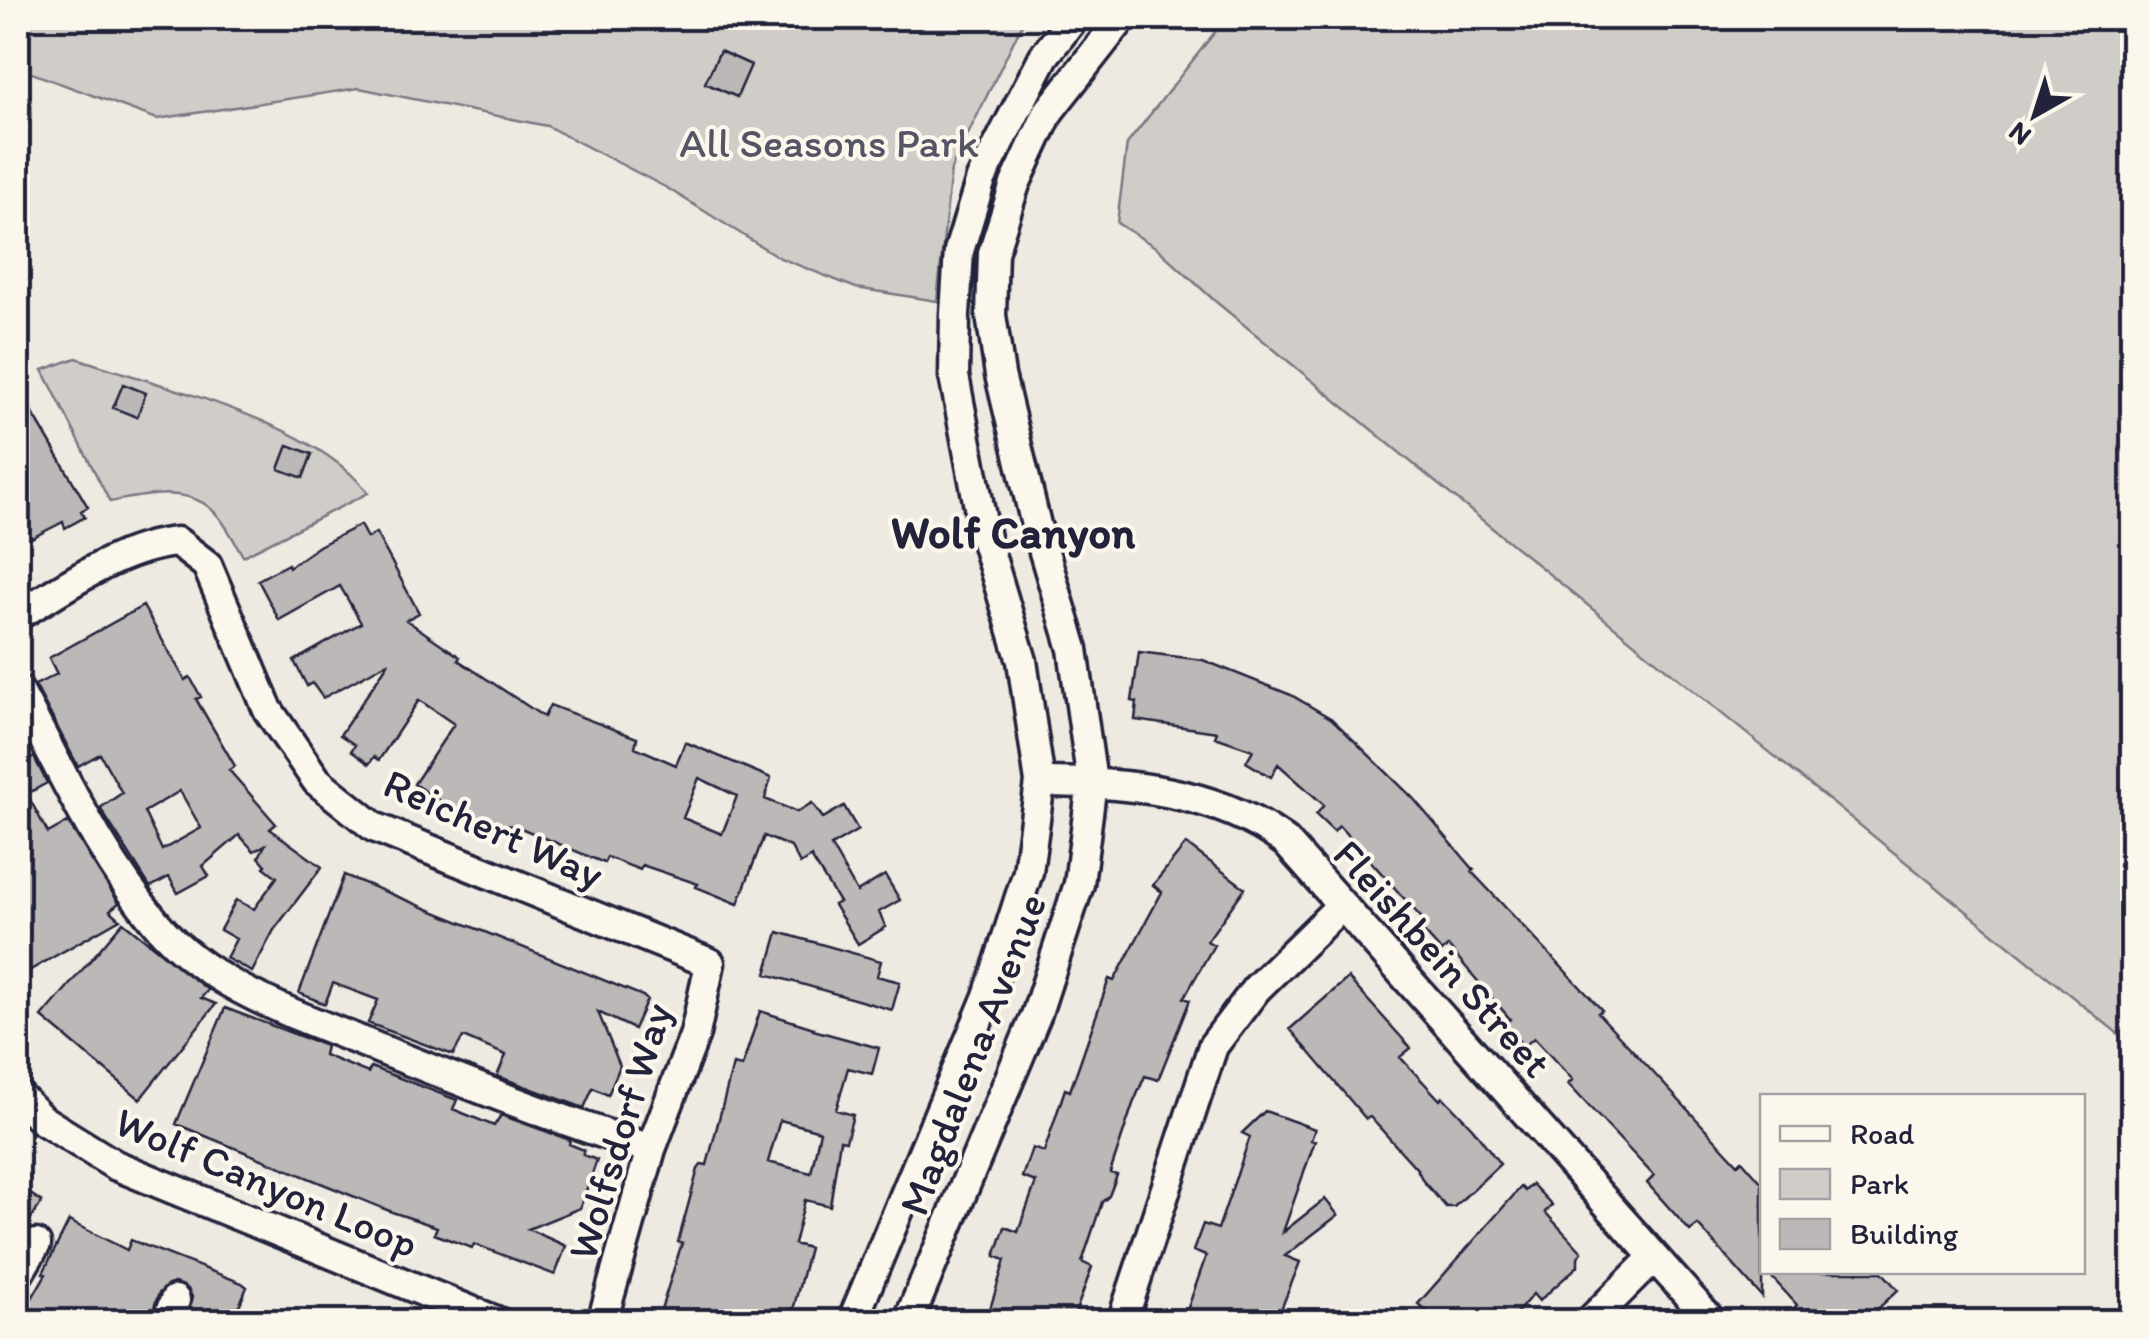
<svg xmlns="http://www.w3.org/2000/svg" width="2150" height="1339" font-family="Itim,sans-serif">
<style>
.green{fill:#d0cdc9;stroke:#797882;stroke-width:2.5}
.building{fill:#bcb8b8;stroke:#22223b;stroke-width:2.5;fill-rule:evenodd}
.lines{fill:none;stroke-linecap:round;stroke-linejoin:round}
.minor-casing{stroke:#22223b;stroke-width:35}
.minor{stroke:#fbf7ec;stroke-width:28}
.labels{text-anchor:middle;stroke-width:8;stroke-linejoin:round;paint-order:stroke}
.park-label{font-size:42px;fill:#565566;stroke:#fbf7ec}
.street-label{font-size:42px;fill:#22223b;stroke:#fbf7ec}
.neighbourhood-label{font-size:45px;font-weight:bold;fill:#22223b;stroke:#fbf7ec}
</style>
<rect width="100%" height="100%" fill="#eeeae2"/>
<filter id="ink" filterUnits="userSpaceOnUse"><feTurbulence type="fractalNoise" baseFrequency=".01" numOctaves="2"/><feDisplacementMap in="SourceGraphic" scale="20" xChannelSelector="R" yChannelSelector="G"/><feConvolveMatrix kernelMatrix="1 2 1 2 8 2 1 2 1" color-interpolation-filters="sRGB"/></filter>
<g filter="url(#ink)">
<!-- green -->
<path class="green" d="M 18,18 L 1025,18 L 951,169 L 937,301 L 856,288 L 780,258 L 667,188 L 547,126 L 359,88 L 157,119 L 18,68 Z
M 1226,18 L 2132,18 L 2132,1045 L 1450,494 L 1215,301 L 1157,248 L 1117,223 L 1127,144 Z
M 76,358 C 159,386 316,422 368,493 L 243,556 C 234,541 224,520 211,509 C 185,485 140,496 110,502 L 43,370 Z"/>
<!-- building -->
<path class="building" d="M 720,51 L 751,65 L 737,97 L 705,83 Z
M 123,384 L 146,393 L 137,417 L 113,408 Z
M 18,388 L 88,507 L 81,511 L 85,517 L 65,528 L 63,522 L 18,545 Z
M 288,445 L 312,454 L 303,478 L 279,469 Z
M 360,525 L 367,538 L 376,533 L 419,613 L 406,620 L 460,657 L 458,660 L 544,717 L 550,705 L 637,738 L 635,747 L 676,765 L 685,742 L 771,778 L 765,799 L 797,812 L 812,803 L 823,818 L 844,806 L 858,830 L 831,846 L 857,892 L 885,875 L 900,900 L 879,912 L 886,927 L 858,944 L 834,905 L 839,902 L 811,857 L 800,864 L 791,847 L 764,836 L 738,904 L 696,887 L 698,884 L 642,865 L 640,870 L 607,857 L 604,863 L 516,826 L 501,825 L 499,829 L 453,810 L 414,784 L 454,724 L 419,700 L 379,760 L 374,757 L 369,764 L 351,751 L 355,745 L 340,735 L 389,662 L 323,698 L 312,683 L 307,686 L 294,661 L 361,623 L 340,586 L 279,620 L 258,580 L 288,564 L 289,567 L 319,546 ZM 699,778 L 737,796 L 722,834 L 683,818 Z
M 143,606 L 185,680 L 190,677 L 201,697 L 196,699 L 235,766 L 229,770 L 276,824 L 270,829 L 322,867 L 274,930 L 252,972 L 226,958 L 236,939 L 220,930 L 236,900 L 254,909 L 277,877 L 264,867 L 266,865 L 259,857 L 265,845 L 254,851 L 239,835 L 203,866 L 209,876 L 178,893 L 169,877 L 150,887 L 100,808 L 122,793 L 100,754 L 78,766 L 35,685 L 57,674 L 49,658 ZM 180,791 L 201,828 L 162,850 L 144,812 Z
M 1139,652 L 1203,660 L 1291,695 L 1332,719 L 1413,798 L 1474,870 L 1472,872 L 1602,1010 L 1598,1013 L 1738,1164 L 1742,1160 L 1762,1183 L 1762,1297 L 1698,1225 L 1690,1231 L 1647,1183 L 1654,1176 L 1568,1084 L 1573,1080 L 1558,1064 L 1534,1038 L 1524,1046 L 1504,1025 L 1510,1019 L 1448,946 L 1442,952 L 1421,929 L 1427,924 L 1339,826 L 1334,832 L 1316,815 L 1324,805 L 1278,764 L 1271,777 L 1246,762 L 1253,750 L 1215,737 L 1217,732 L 1135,720 L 1137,702 L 1132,701 Z
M 34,757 L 47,783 L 27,794 L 48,833 L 68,822 L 119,903 L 110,910 L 120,919 L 18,977 L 18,766 Z
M 1186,844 L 1245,888 L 1207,941 L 1214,945 L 1184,998 L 1190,1000 L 1158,1080 L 1145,1076 L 1133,1104 L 1110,1173 L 1117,1175 L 1109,1196 L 1102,1202 L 1082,1262 L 1092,1267 L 1072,1322 L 986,1322 L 1005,1260 L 995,1256 L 1005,1227 L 1018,1232 L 1036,1182 L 1022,1177 L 1032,1148 L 1044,1152 L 1065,1089 L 1070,1091 L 1109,979 L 1114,981 L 1162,892 L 1153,885 Z
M 344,875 L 643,996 L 647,1000 L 634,1029 L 598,1012 L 620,1066 L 608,1095 L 593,1088 L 584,1108 L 497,1076 L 506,1055 L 463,1037 L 453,1055 L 368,1023 L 378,1000 L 333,983 L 325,1004 L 299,993 Z
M 123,922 L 208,990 L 201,998 L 216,1004 L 140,1099 L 42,1017 Z
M 778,932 L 881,961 L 877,976 L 900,982 L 892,1010 L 766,974 Z
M 1348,978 L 1411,1048 L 1400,1057 L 1440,1100 L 1443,1097 L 1472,1127 L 1500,1164 L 1454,1207 L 1446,1207 L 1423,1181 L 1417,1169 L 1370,1117 L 1366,1119 L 1290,1029 Z
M 225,1008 L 326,1046 L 324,1055 L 368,1073 L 371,1067 L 457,1100 L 453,1109 L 494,1126 L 501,1115 L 570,1140 L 569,1144 L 584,1150 L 583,1155 L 597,1160 L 580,1208 L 528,1229 L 566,1246 L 555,1275 L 474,1244 L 472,1248 L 434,1234 L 437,1227 L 392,1212 L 176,1124 Z
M 760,1011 L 814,1028 L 813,1030 L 879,1048 L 872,1074 L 848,1068 L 836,1110 L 853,1115 L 846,1141 L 840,1140 L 830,1206 L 805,1200 L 794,1244 L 809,1248 L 790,1322 L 731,1322 L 712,1314 L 710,1322 L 657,1322 L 682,1243 L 678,1242 L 698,1169 L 702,1164 L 707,1165 L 733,1065 L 742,1067 ZM 780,1120 L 820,1131 L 811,1173 L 768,1162 Z
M 1265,1111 L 1315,1129 L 1311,1140 L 1315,1141 L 1283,1232 L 1325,1199 L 1338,1215 L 1285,1256 L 1300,1262 L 1276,1322 L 1183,1322 L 1206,1256 L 1193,1251 L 1203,1224 L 1218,1229 L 1250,1137 L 1242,1133 Z
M 1532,1184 L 1552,1205 L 1545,1212 L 1582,1252 L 1578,1257 L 1578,1266 L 1539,1301 L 1533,1294 L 1509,1322 L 1439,1322 L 1418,1304 L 1521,1187 L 1525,1191 Z
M 18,1185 L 42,1202 L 18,1238 Z
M 69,1221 L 127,1250 L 131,1240 L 242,1283 L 247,1287 L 235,1316 L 218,1311 L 214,1322 L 185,1322 L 192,1297 L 188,1289 L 174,1283 L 159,1293 L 149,1322 L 18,1322 L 46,1274 L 43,1273 Z
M 1767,1272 L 1882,1272 L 1898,1290 L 1864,1322 L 1779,1322 L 1797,1305 Z"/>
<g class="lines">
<defs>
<path id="minor" d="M 18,615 C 68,586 119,547 177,542 L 207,565 L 268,710 L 317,781 L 374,827 L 710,963 L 695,1034 L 651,1149 L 602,1322
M 18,690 C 61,769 99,856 157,924 C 212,990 304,1017 380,1049 C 470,1085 559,1120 651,1149
M 1040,782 C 1123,782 1218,790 1286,842 L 1712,1322
M 18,1095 L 41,1119 L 115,1165 L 498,1322
M 18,1274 L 36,1244
M 166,1322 L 175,1300
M 852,1322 L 988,996 L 1028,872 L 1040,782 L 1022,661 L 985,538 L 954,376 L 955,314 L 959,251 L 981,179 L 1044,56 L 1074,18
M 908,1322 L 1037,1013 L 1079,884 L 1092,782 L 1073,649 L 1036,525 L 1000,375 L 991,315 L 993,253 L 1015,184 L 1049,111 L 1122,18
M 1122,1322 L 1213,1046 L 1256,989 L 1342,905
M 1589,1322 L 1654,1257"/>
</defs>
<!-- minor casing -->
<use href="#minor" class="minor-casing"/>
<!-- minor -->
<use href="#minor" class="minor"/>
</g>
</g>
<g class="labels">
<!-- park labels -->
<g class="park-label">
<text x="829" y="157">All Seasons Park</text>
</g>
<!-- street labels -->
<g class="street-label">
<text transform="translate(494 828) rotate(24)" y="15">Reichert Way</text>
<text transform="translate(1443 958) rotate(48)" y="15">Fleishbein Street</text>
<text transform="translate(972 1054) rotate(-69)" y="15">Magdalena Avenue</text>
<text transform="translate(619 1131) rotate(-73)" y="15">Wolfsdorf Way</text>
<text transform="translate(267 1182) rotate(23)" y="15">Wolf Canyon Loop</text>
</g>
<!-- neighbourhood labels -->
<g class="neighbourhood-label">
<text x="1013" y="548">Wolf Canyon</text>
</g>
</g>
<!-- margin -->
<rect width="2150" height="1339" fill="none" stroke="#fbf7ec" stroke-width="60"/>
<rect x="30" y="30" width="2090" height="1279" fill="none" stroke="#22223b" stroke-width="4" filter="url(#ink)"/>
<!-- legend -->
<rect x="1760" y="1094" width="325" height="180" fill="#fbf7ec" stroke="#a4a2a5" stroke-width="2.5"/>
<rect x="1780" y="1126" width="50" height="15" fill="#fbf7ec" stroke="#a4a2a5" stroke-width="2.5"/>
<text x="1850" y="1144" font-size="30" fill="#22223b">Road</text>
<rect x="1780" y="1169" width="50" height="30" fill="#d0cdc9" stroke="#a4a2a5" stroke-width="2.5"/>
<text x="1850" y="1194" font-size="30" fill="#22223b">Park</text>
<rect x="1780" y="1219" width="50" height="30" fill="#bcb8b8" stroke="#a4a2a5" stroke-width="2.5"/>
<text x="1850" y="1244" font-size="30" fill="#22223b">Building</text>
<!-- north arrow -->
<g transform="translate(2035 115) rotate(219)" stroke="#fbf7ec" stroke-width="8" paint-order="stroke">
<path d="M0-8L18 38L0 25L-18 38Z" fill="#22223b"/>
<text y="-15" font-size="28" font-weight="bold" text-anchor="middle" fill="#22223b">N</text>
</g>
</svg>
